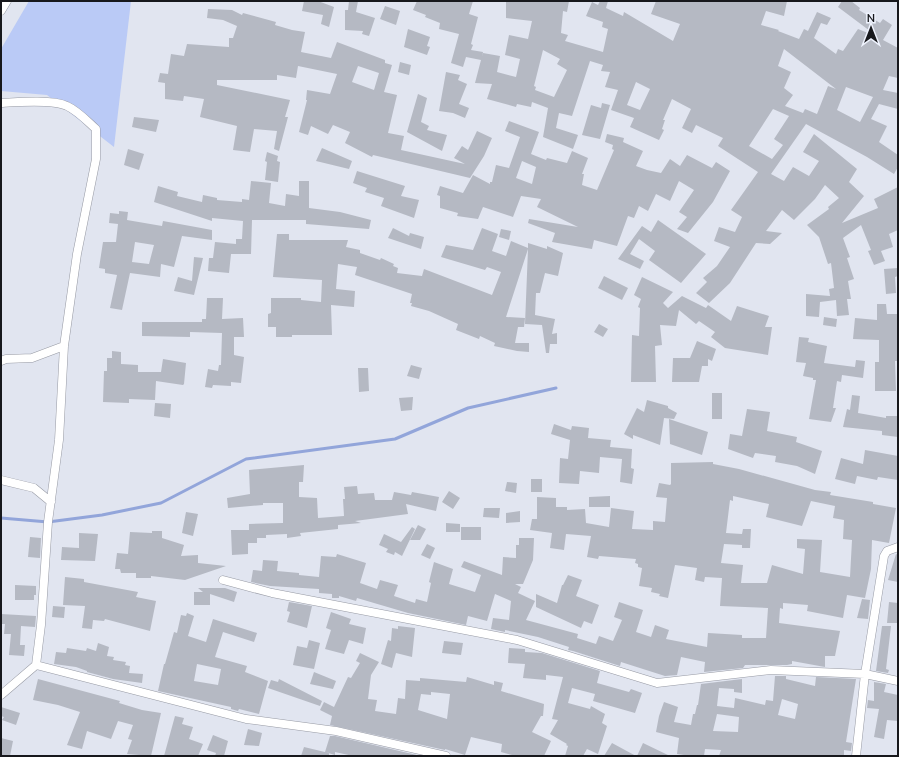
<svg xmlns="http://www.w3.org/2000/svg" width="899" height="757" font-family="Mulish,sans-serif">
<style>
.green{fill:#bacaf6}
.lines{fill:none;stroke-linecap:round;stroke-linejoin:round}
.stream{stroke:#92a5da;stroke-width:3}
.building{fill:#b5b9c3;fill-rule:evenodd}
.street-casing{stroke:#979aa4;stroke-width:9}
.street{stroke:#fff;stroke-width:8}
</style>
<rect width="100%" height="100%" fill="#e1e5f0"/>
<!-- green -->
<path class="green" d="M 29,1 L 131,1 L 114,147 L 47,95 L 1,91 L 1,49 Z"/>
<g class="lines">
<!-- stream -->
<path class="stream" d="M 1,518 L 48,522 L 102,515 L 161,503 L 246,459 L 395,439 L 468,408 L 556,388"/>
</g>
<!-- building -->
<path class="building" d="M 304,1 L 318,1 L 334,7 L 329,27 L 321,24 L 323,15 L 302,11 Z
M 349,1 L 358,1 L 356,12 L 375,18 L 369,36 L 362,34 L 363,31 L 345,30 L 345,10 L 348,10 Z
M 417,1 L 473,1 L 469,14 L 478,17 L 471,44 L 473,45 L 471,50 L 483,52 L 482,57 L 483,53 L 500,56 L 497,72 L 516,77 L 520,59 L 505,55 L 509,35 L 528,39 L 532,21 L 506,18 L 506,1 L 569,1 L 567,12 L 563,11 L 561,33 L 568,35 L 565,41 L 603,52 L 608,29 L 602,27 L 603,22 L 586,16 L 592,2 L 598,5 L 600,1 L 608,1 L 606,8 L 623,16 L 624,12 L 673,41 L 680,24 L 651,14 L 656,1 L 787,1 L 784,16 L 766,11 L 761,25 L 779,30 L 778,31 L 799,39 L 804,29 L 808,31 L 817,12 L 831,18 L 827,25 L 821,23 L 814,38 L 836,54 L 838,49 L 843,51 L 858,29 L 873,35 L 874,34 L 838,7 L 842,1 L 851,1 L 860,8 L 859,10 L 880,23 L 883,19 L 892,25 L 883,40 L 898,48 L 898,78 L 889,76 L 883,90 L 898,93 L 898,109 L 879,104 L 871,119 L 887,126 L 879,142 L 898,155 L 898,167 L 894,174 L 867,157 L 806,124 L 771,174 L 784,181 L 793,167 L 809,176 L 819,161 L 803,152 L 814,134 L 857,169 L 849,182 L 864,196 L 842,223 L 878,208 L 874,199 L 898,187 L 898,230 L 889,234 L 893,247 L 881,251 L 885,261 L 874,265 L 868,251 L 871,250 L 861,225 L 843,238 L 850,257 L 847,258 L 854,279 L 848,281 L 851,299 L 847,299 L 849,315 L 837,316 L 836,300 L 820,302 L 819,317 L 806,316 L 806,294 L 830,296 L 829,289 L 834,288 L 831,263 L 828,264 L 819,237 L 807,225 L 829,209 L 828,207 L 839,198 L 825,185 L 815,199 L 794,220 L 782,210 L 766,231 L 782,233 L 770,244 L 756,243 L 730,283 L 709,303 L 696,293 L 707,282 L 703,278 L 717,266 L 730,247 L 714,241 L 719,227 L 735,232 L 742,217 L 731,210 L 758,172 L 718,146 L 723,138 L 696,125 L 692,133 L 682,128 L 691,109 L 672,99 L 663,120 L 665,120 L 662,129 L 664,130 L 659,140 L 630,127 L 634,118 L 611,110 L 618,90 L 605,87 L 610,72 L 601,71 L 603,65 L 590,61 L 572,116 L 559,113 L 556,128 L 578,135 L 573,149 L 543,137 L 548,108 L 532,102 L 531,107 L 517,104 L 516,107 L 487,99 L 492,84 L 475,83 L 481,60 L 466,57 L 463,67 L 451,63 L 459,34 L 439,29 L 440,23 L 425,17 L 426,15 L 413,10 ZM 784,49 L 836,89 L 828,86 L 817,114 L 805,109 L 803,113 L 785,106 L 793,95 L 784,88 L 791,72 L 778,66 ZM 543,50 L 560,59 L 557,64 L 567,70 L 554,97 L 535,90 L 536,87 L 534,86 ZM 636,82 L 650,89 L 640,110 L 627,105 ZM 846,87 L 873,97 L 860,122 L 837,110 ZM 773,109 L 789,116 L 774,139 L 783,145 L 772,159 L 749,146 Z
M 385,6 L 400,11 L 396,25 L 380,19 Z
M 208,9 L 232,10 L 242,15 L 243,13 L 276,22 L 275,25 L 292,30 L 305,32 L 301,52 L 331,58 L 337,42 L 385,60 L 385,63 L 392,65 L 384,92 L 397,95 L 388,133 L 404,136 L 401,150 L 465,164 L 454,158 L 462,146 L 468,150 L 477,131 L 492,138 L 484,156 L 470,178 L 373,155 L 372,157 L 345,143 L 350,132 L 333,125 L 328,134 L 311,126 L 308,135 L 299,132 L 307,100 L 306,100 L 307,90 L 330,94 L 337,74 L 298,66 L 296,78 L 277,75 L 277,80 L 217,80 L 217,85 L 290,100 L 285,117 L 288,117 L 279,151 L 274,149 L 277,131 L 254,129 L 250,152 L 233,150 L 237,126 L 200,117 L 204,99 L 184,96 L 183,101 L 165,99 L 165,83 L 158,82 L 160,73 L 168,74 L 171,54 L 184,56 L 187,44 L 229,47 L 229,38 L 233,38 L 237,26 L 223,20 L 207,18 ZM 358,66 L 379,73 L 374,90 L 352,82 Z
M 408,29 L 430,37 L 427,46 L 430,47 L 427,55 L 404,47 Z
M 400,62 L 411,65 L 409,75 L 398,72 Z
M 446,72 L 460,75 L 458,80 L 467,84 L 459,104 L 469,108 L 465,118 L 453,113 L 439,111 Z
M 418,94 L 427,98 L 421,122 L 429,126 L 427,130 L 447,135 L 442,151 L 407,132 Z
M 602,103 L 610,105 L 600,139 L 582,135 L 591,105 L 601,108 Z
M 134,117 L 159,120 L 156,132 L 132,127 Z
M 509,121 L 539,132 L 531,154 L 546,160 L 547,158 L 567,163 L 572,151 L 588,158 L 582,174 L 584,174 L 582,185 L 597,190 L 614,150 L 612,149 L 613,145 L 605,142 L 607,134 L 624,138 L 623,142 L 643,151 L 636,166 L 647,170 L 661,173 L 670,159 L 680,166 L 687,155 L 712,168 L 716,162 L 730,171 L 713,202 L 688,233 L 677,229 L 687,217 L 679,212 L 694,190 L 679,181 L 670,201 L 656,194 L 648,211 L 639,206 L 634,218 L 628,216 L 617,246 L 594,240 L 592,249 L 552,242 L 555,233 L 528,223 L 529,219 L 578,227 L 537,207 L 541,199 L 521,196 L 513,217 L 483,207 L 478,219 L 457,216 L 458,213 L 440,208 L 440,196 L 437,195 L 440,186 L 463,193 L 473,175 L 490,184 L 490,182 L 492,182 L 496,165 L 509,168 L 520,137 L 505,131 ZM 522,161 L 536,167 L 532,184 L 516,178 Z
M 322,148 L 352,161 L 349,169 L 316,161 Z
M 128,149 L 144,154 L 139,170 L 124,165 Z
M 267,152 L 278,156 L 277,161 L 280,162 L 278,182 L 265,180 L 267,162 L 265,161 Z
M 357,171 L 405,186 L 401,196 L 419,200 L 414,218 L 381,206 L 384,198 L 365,192 L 367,188 L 353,183 Z
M 251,181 L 271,183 L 269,203 L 285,206 L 286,194 L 299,196 L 299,181 L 309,181 L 309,208 L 340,212 L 371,220 L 369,229 L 306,224 L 306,220 L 252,220 L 251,254 L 231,254 L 229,273 L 208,271 L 209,258 L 213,258 L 215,242 L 236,244 L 236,239 L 242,239 L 243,221 L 212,218 L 212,221 L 154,202 L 158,186 L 178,192 L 177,196 L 202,202 L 203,195 L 217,198 L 217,200 L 242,202 L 242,199 L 249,200 Z
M 119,211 L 128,212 L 127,220 L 162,226 L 163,221 L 212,230 L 212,240 L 182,236 L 174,267 L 161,264 L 160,277 L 130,273 L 122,310 L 110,308 L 117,275 L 105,273 L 105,269 L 99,268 L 103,242 L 116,242 L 118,224 L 109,223 L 110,213 L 119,214 ZM 135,242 L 154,245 L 149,264 L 132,262 Z
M 658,220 L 706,254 L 681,283 L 649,260 L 655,251 L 639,239 L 630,254 L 644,261 L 640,269 L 618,259 L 642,226 L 651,232 Z
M 393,228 L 409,236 L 410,233 L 424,237 L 421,249 L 388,238 Z
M 482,228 L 498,234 L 492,251 L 506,256 L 511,241 L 528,248 L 528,243 L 547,249 L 547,246 L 563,253 L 558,276 L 545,273 L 540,293 L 536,293 L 535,315 L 555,319 L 552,334 L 557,333 L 557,344 L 550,344 L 549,353 L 546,353 L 542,325 L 525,324 L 528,249 L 506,317 L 525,318 L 524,327 L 518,327 L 515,343 L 529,343 L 529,352 L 517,351 L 494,346 L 495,343 L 480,336 L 479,339 L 456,330 L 458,324 L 429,311 L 411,306 L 412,303 L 410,303 L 412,294 L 355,275 L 357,267 L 338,264 L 336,289 L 355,291 L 354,307 L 331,305 L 332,335 L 292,335 L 292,337 L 276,337 L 276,327 L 268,327 L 268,314 L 271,313 L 271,298 L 301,298 L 301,300 L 321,302 L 322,280 L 273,277 L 277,234 L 289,234 L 289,240 L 348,240 L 346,247 L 360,250 L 360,253 L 380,260 L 381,258 L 394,264 L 393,266 L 398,268 L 397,273 L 422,276 L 424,269 L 492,295 L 501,272 L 487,267 L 485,270 L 441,257 L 446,245 L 473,250 Z
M 501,229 L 511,231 L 509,240 L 499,237 Z
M 194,257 L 203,258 L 194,295 L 174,291 L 178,277 L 192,281 Z
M 898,268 L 898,276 L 895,277 L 896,293 L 886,294 L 884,269 Z
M 604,276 L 628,288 L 622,300 L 598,288 Z
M 642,277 L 673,292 L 663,303 L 668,308 L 682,296 L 706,308 L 708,305 L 731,321 L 737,306 L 769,316 L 765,327 L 772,327 L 768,355 L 725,348 L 711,337 L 715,332 L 699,321 L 696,324 L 679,310 L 676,326 L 660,325 L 662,345 L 655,346 L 656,382 L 631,382 L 632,335 L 639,336 L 640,308 L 638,307 L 641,299 L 634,295 Z
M 207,298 L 223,298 L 222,319 L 243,318 L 244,337 L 234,337 L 234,355 L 244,357 L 241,383 L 231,382 L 231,386 L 213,385 L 212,388 L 205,387 L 208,369 L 218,371 L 219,365 L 221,365 L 222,333 L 190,332 L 190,337 L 142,336 L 142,322 L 202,322 L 202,319 L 206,319 Z
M 877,304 L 886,304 L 887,314 L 898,314 L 898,361 L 895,361 L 896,391 L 875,391 L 875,362 L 879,362 L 879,340 L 853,339 L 855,318 L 877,320 Z
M 824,317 L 837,319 L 836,327 L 823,325 Z
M 599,324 L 608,329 L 603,337 L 594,332 Z
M 799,337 L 809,338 L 808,342 L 827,346 L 824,363 L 855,367 L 856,360 L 865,361 L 863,378 L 842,375 L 841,382 L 837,381 L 833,408 L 836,408 L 831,422 L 809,419 L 816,380 L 813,380 L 813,378 L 803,376 L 806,363 L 796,362 Z
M 697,341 L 716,349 L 712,361 L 708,359 L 708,366 L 702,366 L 699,382 L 672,382 L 673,358 L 690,358 Z
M 112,351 L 121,352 L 121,364 L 138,365 L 138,372 L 161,372 L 163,359 L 186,363 L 184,384 L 183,385 L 156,381 L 155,400 L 129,399 L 129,403 L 103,402 L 104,371 L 107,371 L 107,358 L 112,358 Z
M 411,365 L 422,368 L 419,379 L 407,376 Z
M 358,368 L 368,368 L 369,391 L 359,392 Z
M 712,393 L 722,393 L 722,419 L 712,419 Z
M 852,395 L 860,396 L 858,413 L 886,418 L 886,416 L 898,416 L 898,437 L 882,435 L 882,431 L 843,427 L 847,409 L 850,410 Z
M 413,397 L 412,410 L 401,411 L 399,398 Z
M 647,400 L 668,406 L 668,408 L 677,413 L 674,419 L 664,418 L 660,445 L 633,435 L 633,439 L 624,434 L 637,408 L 644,412 Z
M 155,403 L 171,404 L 170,418 L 154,416 Z
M 747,409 L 770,412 L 767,431 L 797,437 L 796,442 L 822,451 L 815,474 L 797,466 L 775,462 L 776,456 L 755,453 L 753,458 L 728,449 L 730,434 L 742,436 Z
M 669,419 L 708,432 L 702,455 L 670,444 Z
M 554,424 L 571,430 L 572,426 L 589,428 L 588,438 L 611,440 L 610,447 L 632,449 L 631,468 L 634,469 L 632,484 L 620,482 L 622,459 L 600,457 L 599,473 L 580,471 L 579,484 L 559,483 L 560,458 L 568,459 L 570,440 L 551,434 Z
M 865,450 L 898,456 L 898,480 L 878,477 L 877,480 L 857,476 L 855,484 L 835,479 L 841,458 L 863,464 Z
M 713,462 L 713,464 L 739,469 L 815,490 L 831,492 L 830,495 L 873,502 L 873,504 L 896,508 L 889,543 L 872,540 L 871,569 L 865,598 L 847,595 L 843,618 L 807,611 L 808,605 L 783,603 L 783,609 L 780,608 L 779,623 L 840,631 L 835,656 L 825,656 L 825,667 L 792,661 L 792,664 L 787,665 L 745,665 L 743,668 L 704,672 L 705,662 L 681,657 L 677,675 L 665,676 L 621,662 L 620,666 L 573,651 L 568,650 L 569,647 L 538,637 L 505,630 L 505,632 L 491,629 L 493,618 L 509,620 L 511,601 L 495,594 L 487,621 L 468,616 L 466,625 L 408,613 L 357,598 L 356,601 L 339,596 L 339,598 L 332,598 L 332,594 L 319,593 L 319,589 L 270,586 L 251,582 L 253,570 L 262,571 L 263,560 L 278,561 L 277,571 L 299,573 L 299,575 L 319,577 L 321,556 L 336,557 L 337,554 L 366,563 L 360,583 L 377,589 L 380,580 L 398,585 L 394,596 L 415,603 L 416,599 L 427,602 L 431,583 L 429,582 L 434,562 L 453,569 L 449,584 L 475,592 L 481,575 L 461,567 L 464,561 L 502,575 L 503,557 L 516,558 L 516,545 L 519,545 L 519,538 L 534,538 L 533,560 L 523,584 L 515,584 L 521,587 L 518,593 L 535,601 L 526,620 L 578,634 L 577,638 L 596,644 L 599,636 L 613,641 L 622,620 L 614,617 L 619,602 L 643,610 L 636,632 L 651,637 L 655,625 L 669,630 L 666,639 L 707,647 L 708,633 L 742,635 L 742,638 L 766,638 L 768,608 L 720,606 L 722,578 L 705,577 L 704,582 L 695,580 L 697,568 L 675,565 L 668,598 L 659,596 L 660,594 L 651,592 L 652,588 L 639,586 L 642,568 L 638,567 L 638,564 L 635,563 L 636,559 L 599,556 L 598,559 L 587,557 L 591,536 L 566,534 L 564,550 L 550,548 L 552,533 L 530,530 L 532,519 L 537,519 L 537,497 L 556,498 L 556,507 L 567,507 L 567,510 L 585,509 L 586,523 L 609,527 L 611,508 L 634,511 L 632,529 L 653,530 L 653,521 L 665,522 L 667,498 L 656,497 L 659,483 L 670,485 L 671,484 L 671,463 ZM 733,496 L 769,504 L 766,517 L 802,526 L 811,501 L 835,506 L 833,518 L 844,520 L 843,539 L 852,540 L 850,577 L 820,572 L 822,540 L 797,539 L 797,548 L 805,549 L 803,574 L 772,565 L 767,583 L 741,583 L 743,565 L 721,563 L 724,544 L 742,545 L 742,548 L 750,548 L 751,529 L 743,529 L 742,534 L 726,533 L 730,500 L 733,501 Z
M 304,465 L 303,482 L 299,482 L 299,497 L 317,498 L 318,518 L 344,516 L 343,499 L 345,499 L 344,487 L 357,486 L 358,494 L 374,493 L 375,500 L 392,500 L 394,492 L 411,495 L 412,492 L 439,497 L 436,511 L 406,504 L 408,514 L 355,521 L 361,523 L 338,525 L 338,529 L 300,533 L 301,536 L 287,538 L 287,534 L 266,535 L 266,538 L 257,538 L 257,543 L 248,543 L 248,554 L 232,555 L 231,530 L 249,530 L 249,524 L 283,523 L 283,503 L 263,503 L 263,505 L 228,508 L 227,498 L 250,494 L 249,470 Z
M 531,479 L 542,479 L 542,492 L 531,492 Z
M 507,482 L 517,483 L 516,493 L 505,491 Z
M 449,491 L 460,498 L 453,509 L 442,502 Z
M 610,496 L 610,507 L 589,507 L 589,497 Z
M 484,508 L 500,508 L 499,518 L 483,517 Z
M 520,511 L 520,522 L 506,523 L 506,513 Z
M 186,512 L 198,514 L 193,536 L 182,533 Z
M 446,523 L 460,524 L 460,532 L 446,532 Z
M 418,525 L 426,529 L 420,540 L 410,540 Z
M 412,527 L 415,529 L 402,556 L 395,552 L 394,555 L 386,552 L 388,549 L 379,545 L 384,534 L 401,542 Z
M 461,527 L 481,527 L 481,540 L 461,540 Z
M 152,531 L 162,531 L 162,538 L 184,545 L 181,556 L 198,555 L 198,563 L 226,566 L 185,580 L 151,576 L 151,578 L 136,578 L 136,573 L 121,573 L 120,569 L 115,569 L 117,553 L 128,554 L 130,532 L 152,533 Z
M 79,533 L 98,534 L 95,561 L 61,560 L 62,547 L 79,548 Z
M 30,537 L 41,538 L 40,558 L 28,557 Z
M 427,544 L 435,548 L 430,559 L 421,555 Z
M 896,554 L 898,555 L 898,582 L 888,580 Z
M 568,575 L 582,580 L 576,596 L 599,605 L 592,624 L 584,621 L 581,628 L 536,607 L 536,594 L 557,603 L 562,585 L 563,585 Z
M 65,577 L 84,579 L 84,582 L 138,592 L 136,597 L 156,601 L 150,631 L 105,619 L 104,621 L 93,620 L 92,629 L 82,628 L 85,606 L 63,605 Z
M 15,585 L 36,586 L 36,595 L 34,595 L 34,600 L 15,600 Z
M 198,588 L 225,588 L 237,592 L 234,602 L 210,594 L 210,605 L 194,605 L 194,592 L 203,592 Z
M 862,599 L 870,600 L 868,619 L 857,618 Z
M 289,602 L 312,606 L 307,628 L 287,622 L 290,612 L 287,611 Z
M 889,602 L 898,603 L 898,623 L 887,623 Z
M 53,606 L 65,607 L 64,618 L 52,617 Z
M 331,612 L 351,619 L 349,624 L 366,628 L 363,644 L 349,640 L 344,654 L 325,649 L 331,630 L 326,628 Z
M 187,613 L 194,616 L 188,636 L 206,642 L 213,619 L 257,633 L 254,642 L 223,632 L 215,657 L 247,666 L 245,672 L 268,681 L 259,714 L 239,709 L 238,711 L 231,709 L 231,707 L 158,691 L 164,664 L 165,664 L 174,632 L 177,633 L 181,615 L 186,616 ZM 197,664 L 221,669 L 218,685 L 194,681 Z
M 1,614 L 36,616 L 35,627 L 21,626 L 20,645 L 25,645 L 24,656 L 9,655 L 11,634 L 4,634 L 5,624 L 1,624 Z
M 398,626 L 415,628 L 412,657 L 396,653 L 392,668 L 381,664 L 388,640 L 391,641 L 392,628 L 398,629 Z
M 882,626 L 891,626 L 886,669 L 889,670 L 888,673 L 876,671 Z
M 309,640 L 320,643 L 314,669 L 293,665 L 297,646 L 307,648 Z
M 444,641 L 463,643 L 461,655 L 442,653 Z
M 98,643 L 109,647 L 107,656 L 114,657 L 113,660 L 126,662 L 125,665 L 130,666 L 129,673 L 143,674 L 142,683 L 113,679 L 87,672 L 87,671 L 76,667 L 54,664 L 56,652 L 66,653 L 67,648 L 86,651 L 87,648 L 96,651 Z
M 509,648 L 525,649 L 525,652 L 542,653 L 600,671 L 597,683 L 629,692 L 631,689 L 642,693 L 635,713 L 593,701 L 595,694 L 572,688 L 568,703 L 590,709 L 591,706 L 605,714 L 602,723 L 607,726 L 598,754 L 587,749 L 583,756 L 565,756 L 568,746 L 566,745 L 567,744 L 550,734 L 558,720 L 552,719 L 563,677 L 546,675 L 546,680 L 523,678 L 525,664 L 508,663 Z
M 360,653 L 379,662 L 371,675 L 368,699 L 377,700 L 375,711 L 396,714 L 398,698 L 405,699 L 406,680 L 420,681 L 420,678 L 466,682 L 467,677 L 494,685 L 494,681 L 503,683 L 501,691 L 544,704 L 543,716 L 541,716 L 532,732 L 551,741 L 544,756 L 512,756 L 512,755 L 501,752 L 502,744 L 471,737 L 465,755 L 445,749 L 445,750 L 330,725 L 332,716 L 320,710 L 324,702 L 334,707 L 348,677 L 351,678 L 360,663 L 356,661 ZM 431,692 L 450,694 L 447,719 L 418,710 L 421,694 L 431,695 Z
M 314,672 L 336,681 L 333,689 L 310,684 Z
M 775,676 L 786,676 L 786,679 L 815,686 L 816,677 L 856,679 L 846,742 L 852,743 L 851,751 L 844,750 L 844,756 L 719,756 L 721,750 L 705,749 L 704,756 L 691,756 L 677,754 L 679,738 L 656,732 L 659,716 L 664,702 L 678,707 L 674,722 L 691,725 L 693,714 L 695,714 L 697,705 L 698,705 L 701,684 L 742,679 L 742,693 L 734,692 L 734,689 L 719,688 L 717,706 L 734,708 L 735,698 L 765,705 L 766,700 L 773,701 ZM 782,699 L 798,704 L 795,719 L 778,715 ZM 717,714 L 739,717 L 738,732 L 713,731 Z
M 38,679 L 120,701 L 119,703 L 142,710 L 161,713 L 151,756 L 127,754 L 132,740 L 128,739 L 133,725 L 118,721 L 111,739 L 87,731 L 82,749 L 67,745 L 80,712 L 58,705 L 33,700 Z
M 279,679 L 322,701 L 320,706 L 268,688 L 271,680 L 278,682 Z
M 874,682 L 886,684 L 884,692 L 898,695 L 898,721 L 887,720 L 884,739 L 874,737 L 879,709 L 867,708 L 868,700 L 874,701 Z
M 1,707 L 20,713 L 16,725 L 2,720 L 4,717 L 1,716 Z
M 175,716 L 184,718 L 182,724 L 193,727 L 189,739 L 203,744 L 198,756 L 164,756 Z
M 248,729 L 262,733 L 259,746 L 244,745 Z
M 213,735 L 228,741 L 224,756 L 215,756 L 216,753 L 207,750 Z
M 330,736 L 335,736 L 421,756 L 353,756 L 335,752 L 335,755 L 325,752 Z
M 1,738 L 13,741 L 10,756 L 1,756 Z
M 612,743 L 636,756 L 604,756 Z
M 643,743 L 670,756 L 637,756 Z
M 304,747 L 329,753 L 329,756 L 301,756 Z"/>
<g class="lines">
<defs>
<path id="street" d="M 1,11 L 7,1
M 1,103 C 17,102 53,99 67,106 C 78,111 87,121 96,129 L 96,159 L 77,254 L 64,346 L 59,440 L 48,522 L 41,625 L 36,665 L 1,695
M 1,361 L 6,359 L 32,358 L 64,346
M 1,480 L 34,488 L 51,502
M 223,580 L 272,593 L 517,640 L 657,683 L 771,670 L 865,674 L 898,681
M 36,665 L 246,719 L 336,731 L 446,756
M 856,756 L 865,674 L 884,556 L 887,551 L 898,547"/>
</defs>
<!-- street casing -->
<use href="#street" class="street-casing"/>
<!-- street -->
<use href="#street" class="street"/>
</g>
<!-- border -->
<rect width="899" height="757" fill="none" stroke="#17181c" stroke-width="4"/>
<!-- north arrow -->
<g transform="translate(871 28)" stroke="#eef2fd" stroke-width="3" paint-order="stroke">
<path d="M0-3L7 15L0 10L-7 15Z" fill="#17181c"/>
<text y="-6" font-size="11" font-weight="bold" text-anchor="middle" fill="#17181c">N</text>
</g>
</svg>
